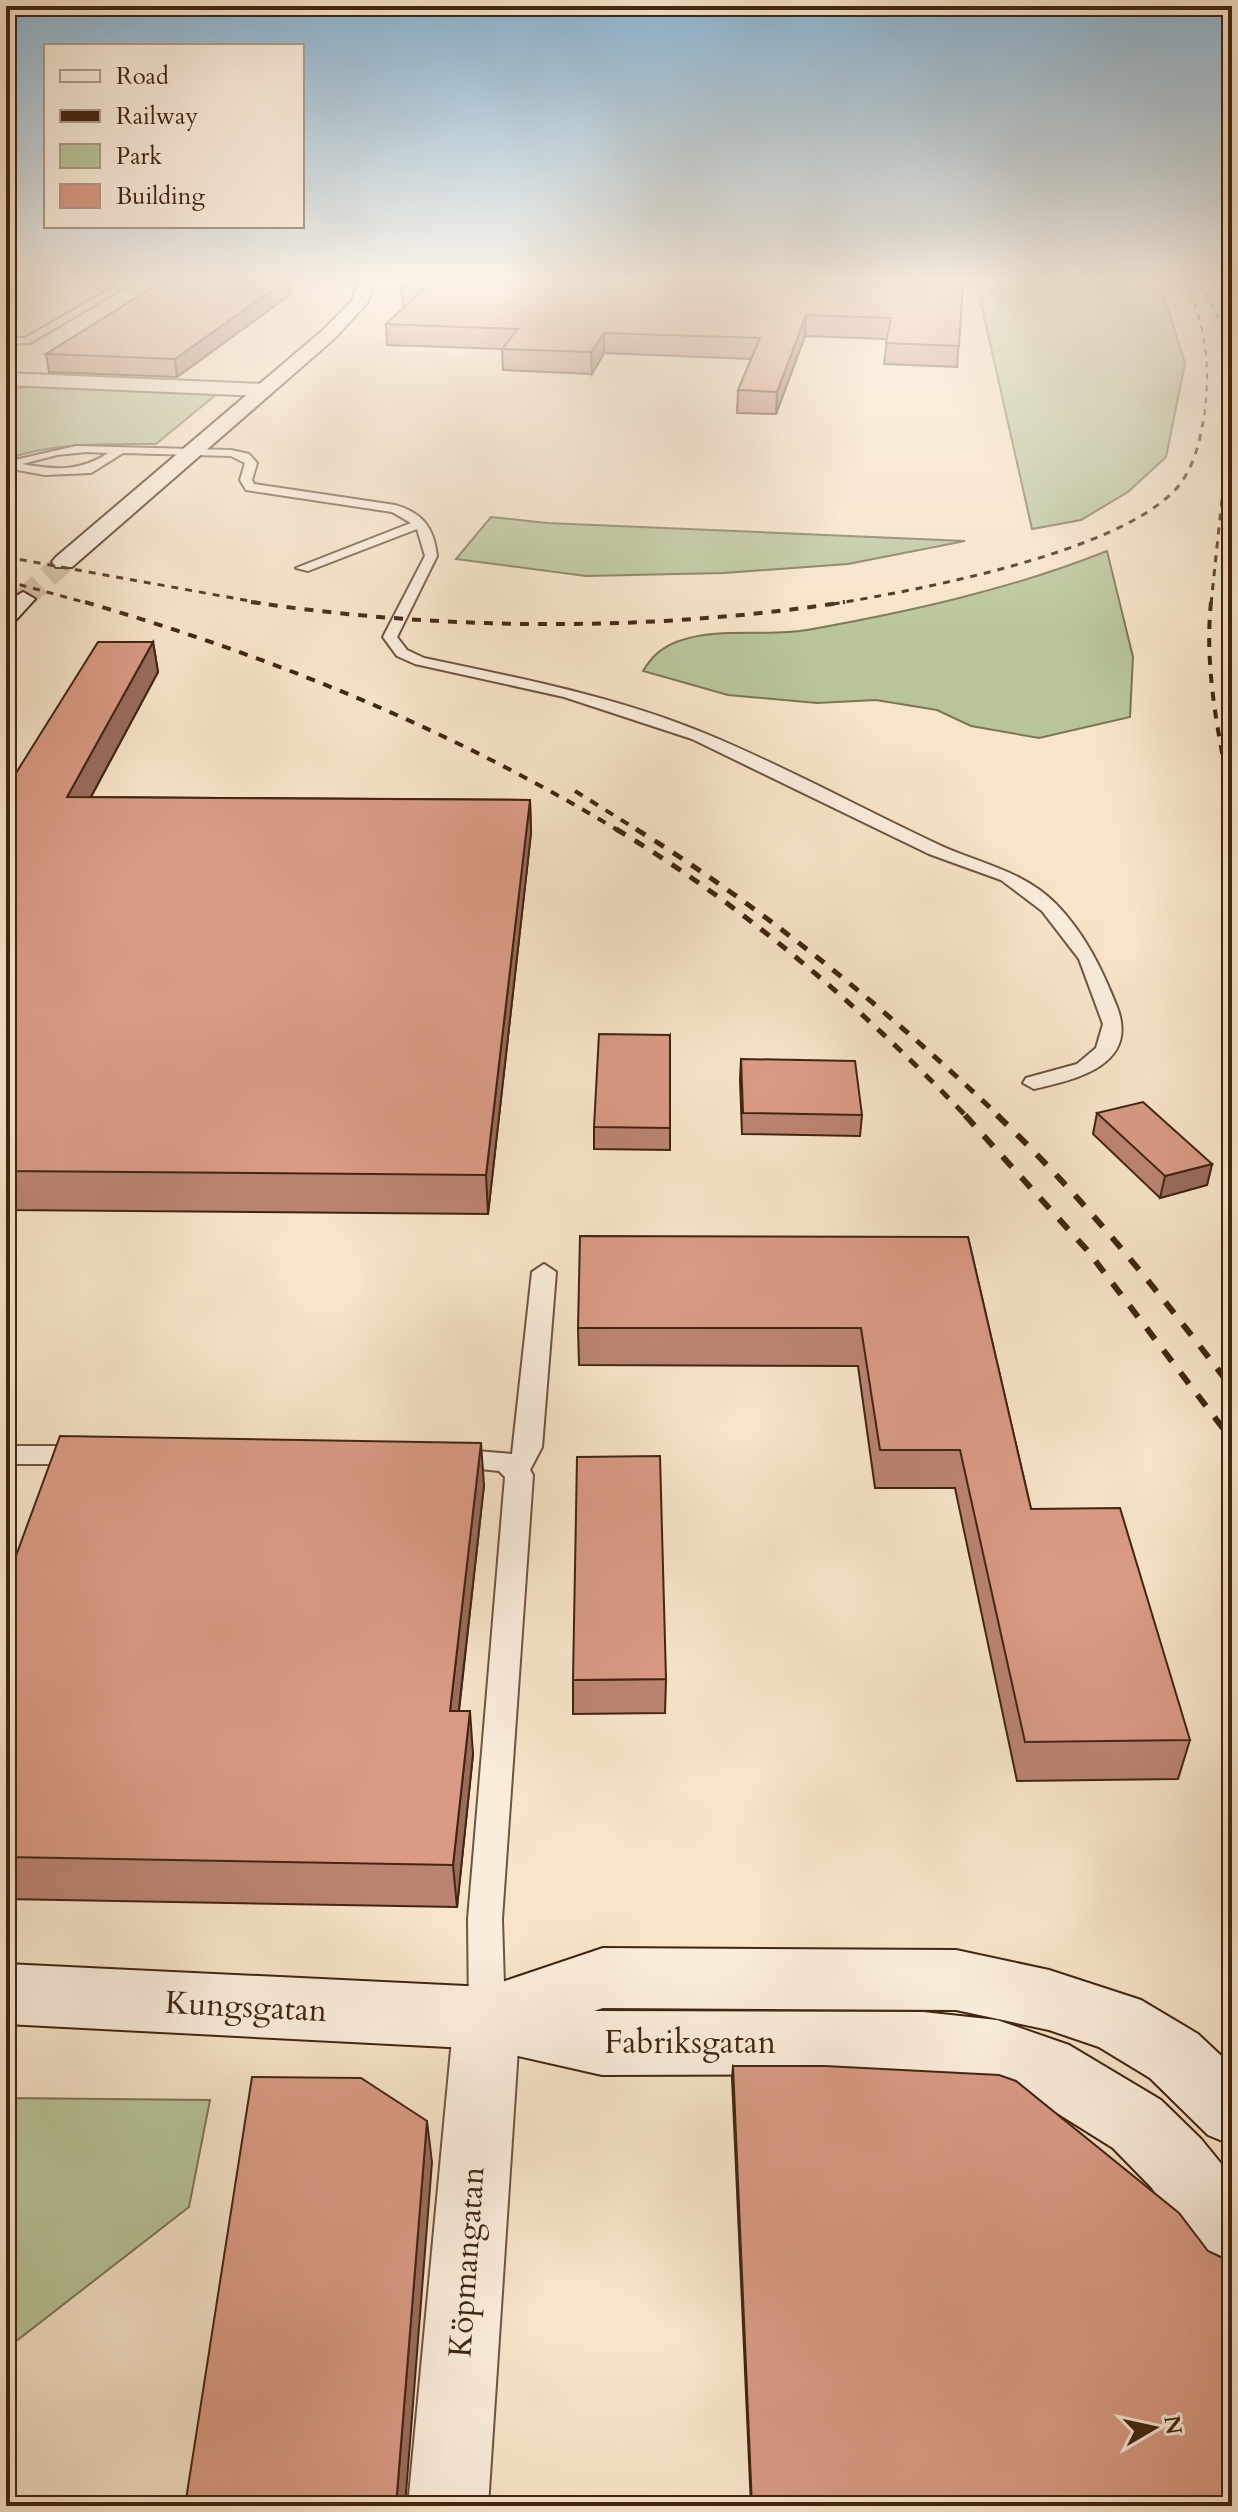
<svg xmlns="http://www.w3.org/2000/svg" width="1238" height="2512" font-family="Cardo,serif">
<style>
.green{fill:#b8c59a;stroke:#7c7556;stroke-width:2}
.lines{fill:none;stroke-linecap:round;stroke-linejoin:round}
.secondary-tunnel{stroke:#d3bea4;stroke-width:22;stroke-dasharray:22 11;stroke-linecap:butt}
.lane-casing{stroke:#6e553f;stroke-width:4}
.street-casing{stroke:#6e553f;stroke-width:4}
.secondary-casing{stroke:#412511;stroke-width:4}
.lane{fill:#faeddc;fill-rule:evenodd}
.street{fill:#faeddc;fill-rule:evenodd}
.secondary{fill:#faeddc;fill-rule:evenodd}
.rail-far4{stroke:#412511;stroke-width:2;stroke-dasharray:6 6;stroke-linecap:butt}
.rail-far3{stroke:#412511;stroke-width:3;stroke-dasharray:7 7;stroke-linecap:butt}
.rail-far2{stroke:#412511;stroke-width:4;stroke-dasharray:9 9;stroke-linecap:butt}
.rail-far1{stroke:#412511;stroke-width:5;stroke-dasharray:11 11;stroke-linecap:butt}
.rail{stroke:#412511;stroke-width:6;stroke-dasharray:14 14;stroke-linecap:butt}
.wall{fill:#bb8472;stroke:#412511;stroke-width:2}
.shaded-wall{fill:#996c5d;stroke:#412511;stroke-width:2}
.building{fill:#da9a85;stroke:#412511;stroke-width:2}
.labels{text-anchor:middle;stroke-width:6;stroke-linejoin:round;paint-order:stroke}
.near-street-label{font-size:32px;fill:#412511;stroke:#faeddc}
</style>
<rect width="100%" height="100%" fill="#f7e4c9"/>
<filter id="stains"><feTurbulence type="fractalNoise" baseFrequency=".0025" numOctaves="4"/><feColorMatrix values="0 0 0 0 .2 0 0 0 0 .09 0 0 0 0 .02 0 0 0 .5 -.17"/></filter>
<radialGradient id="worn" r=".72"><stop offset=".6" stop-color="#630" stop-opacity="0"/><stop offset="1" stop-color="#630" stop-opacity=".3"/></radialGradient>
<!-- green -->
<path class="green" d="M 976,281 L 1159,281 L 1185,363 L 1166,457 L 1128,492 L 1081,520 L 1032,529 Z
M 42,386 L 218,393 L 156,444 C 104,444 56,442 6,459 L 6,389 Z
M 491,517 L 547,523 L 965,541 L 848,564 L 724,573 L 586,576 L 456,559 Z
M 1107,551 L 1133,657 L 1130,717 L 1039,738 L 971,726 L 937,710 L 876,700 L 817,703 L 728,695 L 643,671 C 652,656 662,647 679,641 C 719,627 766,637 807,630 C 908,612 1012,589 1107,551 Z
M 6,2098 L 210,2100 L 189,2207 L 6,2349 Z"/>
<g class="lines">
<!-- secondary-tunnel -->
<path class="secondary-tunnel" d="M 23,599 L 64,562"/>
<defs>
<path id="lane" d="M 124,281 L 135,281 L 30,343 L 6,344 L 6,338 L 25,338 Z
M 76,446 L 231,450 L 249,454 L 257,463 L 252,480 L 254,484 L 395,505 C 423,513 434,528 437,556 L 397,637 L 407,650 L 424,658 C 519,678 614,696 704,733 C 782,765 857,806 933,842 C 975,863 1022,869 1056,904 C 1085,934 1102,969 1117,1007 C 1139,1065 1077,1079 1034,1089 L 1023,1083 L 1026,1078 L 1077,1064 L 1096,1048 L 1103,1024 L 1079,959 L 1042,911 L 1001,880 L 929,854 L 692,739 L 564,697 L 415,664 L 397,656 L 383,637 L 425,556 L 417,529 L 308,571 L 296,568 L 411,523 L 392,512 L 246,490 L 240,480 L 245,463 L 231,456 L 123,453 L 91,473 L 45,475 L 6,468 L 6,462 ZM 86,452 L 108,453 C 80,472 55,470 22,464 L 57,455 Z
M 544,1264 L 556,1272 L 542,1447 L 530,1470 L 533,1475 L 502,1919 L 505,2018 L 500,2030 L 487,2035 L 474,2030 L 469,2018 L 468,1919 L 505,1477 L 499,1471 L 442,1465 L 438,1458 L 442,1451 L 452,1449 L 512,1454 L 532,1272 Z
M 6,1446 L 84,1446 L 94,1448 L 98,1455 L 94,1462 L 84,1464 L 6,1464 Z"/>
<path id="street" d="M 6,373 L 263,384 L 272,390 L 263,396 L 6,385 Z
M 487,1987 L 510,1996 L 520,2018 L 488,2506 L 408,2506 L 454,2018 L 464,1996 Z"/>
<path id="secondary" d="M 358,281 L 374,281 L 368,302 L 335,338 L 72,567 L 56,567 L 52,562 L 56,557 L 323,330 L 352,301 Z
M 23,592 L 35,599 L 15,621 L 6,624 L 6,602 Z
M 603,1948 L 956,1950 L 1049,1970 L 1141,2000 L 1198,2034 L 1232,2066 L 1232,2145 L 1208,2135 L 1150,2078 L 1099,2047 L 1049,2030 L 956,2010 L 603,2008 L 594,2011 L 923,2012 L 997,2020 L 1069,2045 L 1161,2100 L 1201,2139 L 1232,2177 L 1232,2271 L 1206,2261 L 1151,2187 L 1113,2148 L 1025,2093 L 997,2084 L 923,2074 L 602,2075 L 487,2049 L 6,2024 L 6,1964 L 487,1987 Z"/>
</defs>
<!-- lane casing -->
<use href="#lane" class="lane-casing"/>
<!-- street casing -->
<use href="#street" class="street-casing"/>
<!-- secondary casing -->
<use href="#secondary" class="secondary-casing"/>
<!-- lane -->
<use href="#lane" class="lane"/>
<!-- street -->
<use href="#street" class="street"/>
<!-- secondary -->
<use href="#secondary" class="secondary"/>
<!-- rail-far4 -->
<path class="rail-far4" d="M 1184,281 C 1208,326 1211,374 1203,424
M 1200,281 L 1222,326 L 1232,375
M 1229,424 L 1232,399"/>
<!-- rail-far3 -->
<path class="rail-far3" d="M 6,557 L 266,604
M 6,581 L 91,604
M 833,604 C 919,590 1117,553 1176,489 C 1192,471 1199,446 1203,422
M 1211,604 L 1230,422
M 1229,604 L 1232,547"/>
<!-- rail-far2 -->
<path class="rail-far2" d="M 85,602 C 273,657 451,729 619,831
M 251,602 C 446,631 650,632 845,602
M 1211,602 C 1204,670 1219,737 1232,804
M 1229,602 L 1232,689
M 575,791 L 639,831"/>
<!-- rail-far1 -->
<path class="rail-far1" d="M 616,829 C 746,907 862,1008 967,1117
M 636,829 C 768,911 887,1010 1000,1117"/>
<!-- rail -->
<path class="rail" d="M 965,1115 L 1087,1250 L 1232,1440
M 997,1115 C 1084,1198 1159,1292 1232,1388"/>
</g>
<!-- wall -->
<path class="wall" d="M 963,281 L 957,367 L 884,364 L 887,339 L 805,336 L 776,414 L 737,413 L 738,390 L 752,359 L 604,353 L 592,374 L 503,370 L 502,349 L 387,345 L 386,324 L 404,307 L 403,307 L 401,288 Z
M 291,294 L 177,377 L 49,372 L 46,354 Z
M 153,642 L 158,672 L 91,797 L 530,800 L 531,833 L 488,1214 L 6,1210 L 6,789 Z
M 670,1035 L 670,1150 L 594,1149 L 594,1127 Z
M 741,1059 L 862,1115 L 860,1136 L 742,1134 L 740,1080 Z
M 1097,1113 L 1212,1164 L 1207,1185 L 1160,1198 L 1093,1134 Z
M 968,1237 L 1031,1509 L 1190,1740 L 1178,1779 L 1017,1781 L 955,1488 L 875,1488 L 858,1366 L 579,1365 L 578,1328 Z
M 484,1485 L 459,1711 L 473,1754 L 457,1907 L 6,1899 L 6,1583 Z
M 666,1679 L 665,1713 L 573,1714 L 573,1680 Z
M 733,2066 L 1232,2506 L 751,2506 L 732,2078 Z"/>
<!-- shaded-wall -->
<path class="shaded-wall" d="M 285,281 L 290,281 L 291,294 L 177,377 L 175,359 Z
M 806,315 L 805,336 L 776,414 L 777,392 Z
M 604,333 L 604,353 L 592,374 L 591,352 Z
M 153,642 L 158,672 L 73,830 L 67,797 Z
M 530,800 L 531,833 L 488,1214 L 486,1175 Z
M 1212,1164 L 1207,1185 L 1160,1198 L 1165,1176 Z
M 481,1443 L 484,1485 L 454,1753 L 450,1711 Z
M 470,1711 L 473,1754 L 457,1907 L 453,1865 Z
M 427,2121 L 432,2162 L 405,2506 L 396,2506 Z"/>
<!-- building -->
<path class="building" d="M 163,281 L 285,281 L 175,359 L 46,354 Z
M 408,281 L 963,281 L 959,346 L 886,343 L 891,318 L 806,315 L 777,392 L 738,390 L 760,338 L 604,333 L 591,352 L 502,349 L 518,329 L 386,324 L 425,288 L 401,288 Z
M 98,642 L 153,642 L 67,797 L 530,800 L 486,1175 L 6,1171 L 6,789 Z
M 599,1034 L 670,1035 L 670,1128 L 594,1127 Z
M 741,1059 L 855,1061 L 862,1115 L 743,1113 Z
M 1143,1102 L 1212,1164 L 1165,1176 L 1097,1113 Z
M 580,1236 L 968,1237 L 1031,1509 L 1120,1508 L 1190,1740 L 1025,1742 L 960,1450 L 880,1450 L 861,1328 L 578,1328 Z
M 60,1436 L 481,1443 L 450,1711 L 470,1711 L 453,1865 L 6,1857 L 6,1583 Z
M 660,1456 L 666,1679 L 573,1680 L 577,1457 Z
M 733,2066 L 825,2066 L 999,2075 L 1016,2081 L 1179,2213 L 1208,2251 L 1223,2258 L 1232,2296 L 1232,2506 L 752,2506 Z
M 252,2077 L 361,2078 L 427,2121 L 396,2506 L 185,2506 Z"/>
<!-- sky -->
<linearGradient id="sky" x2="0" y2="1"><stop stop-color="#8bb7d7"/><stop offset="0.44" stop-color="#fbf3e7"/><stop offset="1" stop-color="#fbf3e7" stop-opacity="0"/></linearGradient>
<rect width="1238" height="633" fill="url(#sky)"/>
<g class="labels">
<!-- near-street labels -->
<g class="near-street-label">
<text transform="translate(246 2006) rotate(3)" y="11">Kungsgatan</text>
<text x="690" y="2053">Fabriksgatan</text>
<text transform="translate(466 2262) rotate(-86)" y="11">Köpmangatan</text>
</g>
</g>
<!-- margin -->
<rect width="1238" height="2512" fill="none" stroke="#f7e4c9" stroke-width="32"/>
<rect x="8" y="8" width="1222" height="2496" fill="none" stroke="#412511" stroke-width="4"/>
<rect x="16" y="16" width="1206" height="2480" fill="none" stroke="#412511" stroke-width="2"/>
<!-- legend -->
<rect x="44" y="44" width="260" height="184" fill="#faeddc" stroke="#b09d8b" stroke-width="2"/>
<rect x="60" y="70" width="40" height="12" fill="#faeddc" stroke="#b09d8b" stroke-width="2"/>
<text x="116" y="84" font-size="24" fill="#412511">Road</text>
<rect x="60" y="110" width="40" height="12" fill="#412511" stroke="#b09d8b" stroke-width="2"/>
<text x="116" y="124" font-size="24" fill="#412511">Railway</text>
<rect x="60" y="144" width="40" height="24" fill="#b8c59a" stroke="#b09d8b" stroke-width="2"/>
<text x="116" y="164" font-size="24" fill="#412511">Park</text>
<rect x="60" y="184" width="40" height="24" fill="#da9a85" stroke="#b09d8b" stroke-width="2"/>
<text x="116" y="204" font-size="24" fill="#412511">Building</text>
<!-- north arrow -->
<g transform="translate(1154 2428) rotate(81)" stroke="#faeddc" stroke-width="6" paint-order="stroke">
<path d="M0-6L14 30L0 20L-14 30Z" fill="#412511"/>
<text y="-12" font-size="22" font-weight="bold" text-anchor="middle" fill="#412511">N</text>
</g>
<rect width="100%" height="100%" filter="url(#stains)"/>
<rect width="100%" height="100%" fill="url(#worn)"/>
</svg>
